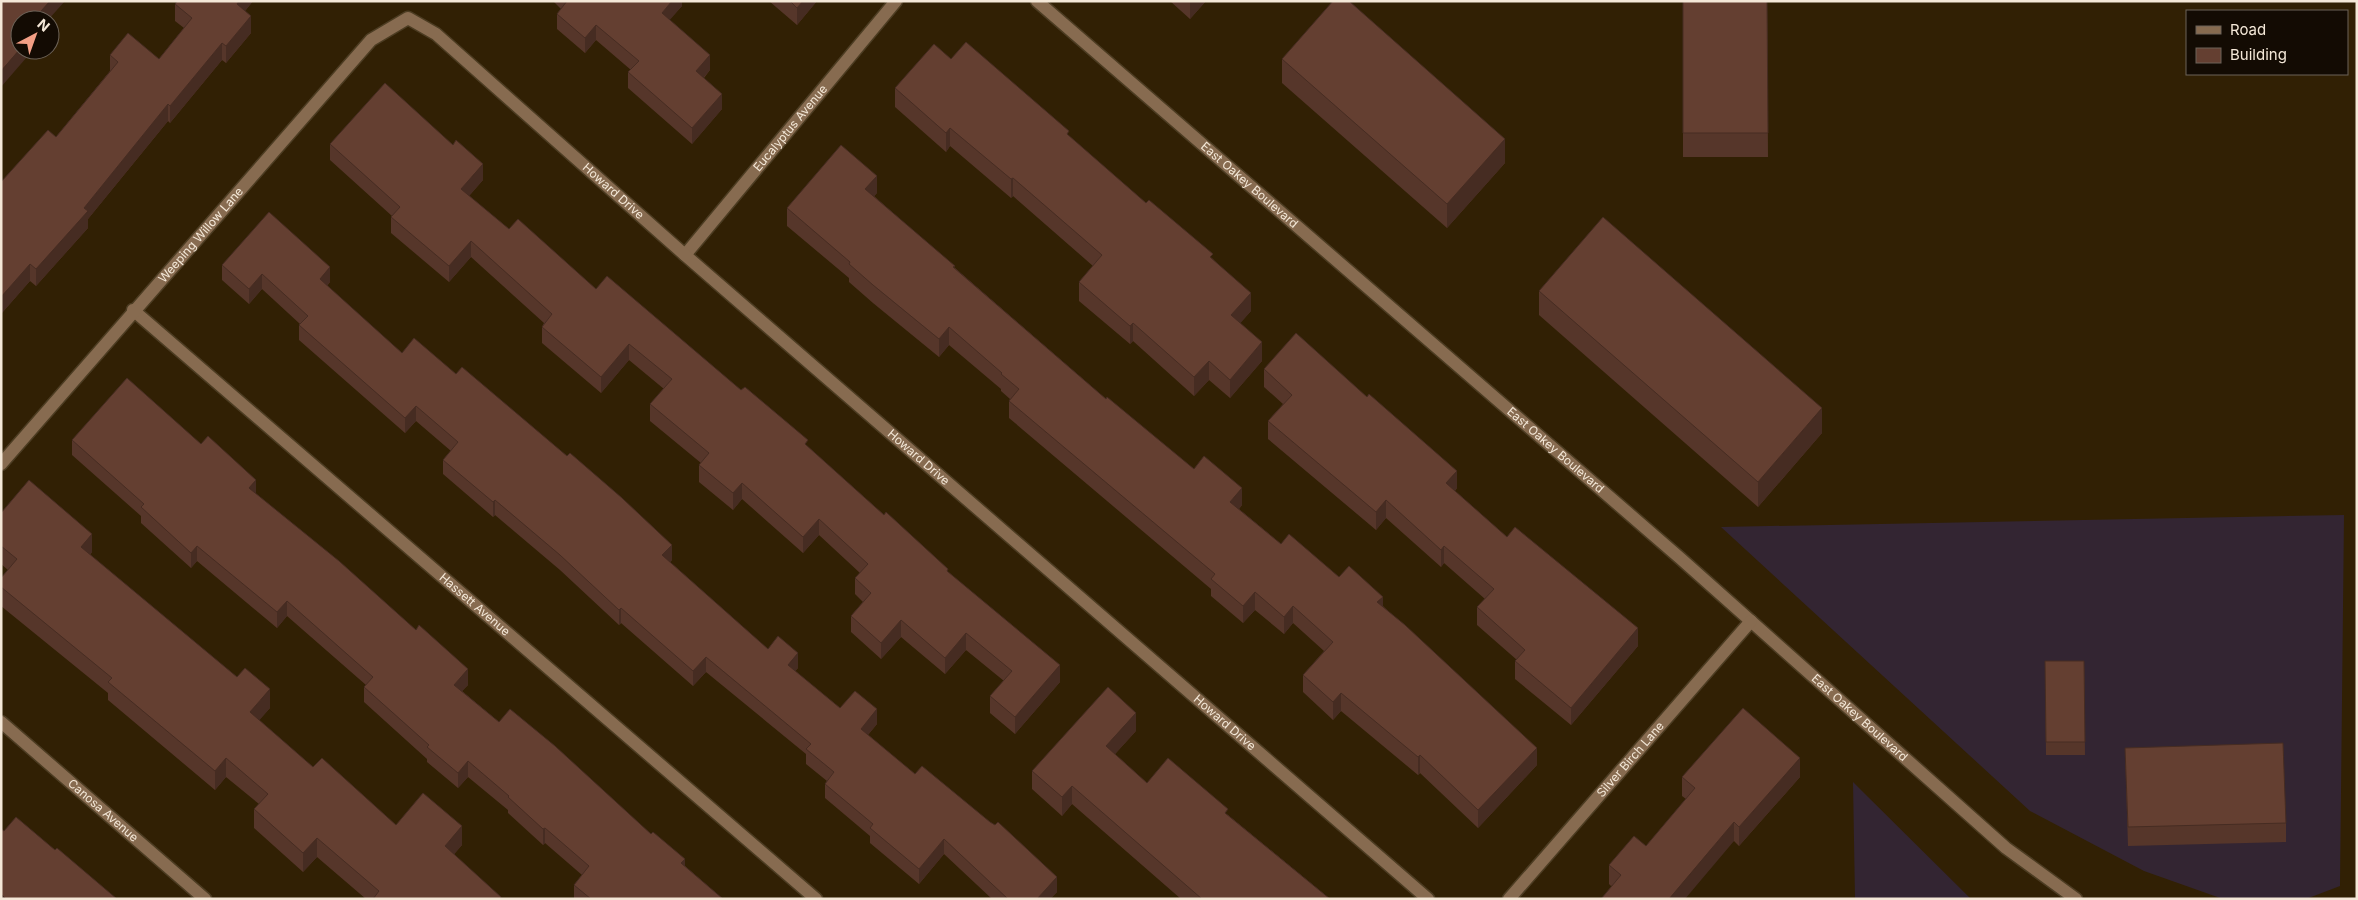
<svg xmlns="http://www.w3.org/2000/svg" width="2358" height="900" font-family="Inter,sans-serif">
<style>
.commercial{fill:#332532}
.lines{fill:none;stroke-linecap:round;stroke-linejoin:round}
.minor-casing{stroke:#4c3c22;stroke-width:15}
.minor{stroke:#876b50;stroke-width:12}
.wall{fill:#56362a}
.shaded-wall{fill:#462c22}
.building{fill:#643f31;stroke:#462c22}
.labels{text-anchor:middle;stroke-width:4;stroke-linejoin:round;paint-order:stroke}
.street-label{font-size:12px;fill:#f4e8d8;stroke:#130b03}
</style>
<rect width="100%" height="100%" fill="#312004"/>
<!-- commercial -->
<path class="commercial" d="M 2344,515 L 2340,886 L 2306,899 L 2223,899 L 2144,871 L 2030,811 L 1721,527 Z
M 1853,782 L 1861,790 L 1971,899 L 1855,899 Z"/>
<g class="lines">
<defs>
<g id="minor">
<path id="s1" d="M 1037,1 L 1680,558 L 2006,848 L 2076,899"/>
<path id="s2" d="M 685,255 L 896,1"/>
<path id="s3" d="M 133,310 L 816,899"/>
<path id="s4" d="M 1,464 L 371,40 L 408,18 L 436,34 L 685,255 L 1428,899"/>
<path id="s5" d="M 1,722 L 205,899"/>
<path id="s6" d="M 1509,899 L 1751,621"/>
</g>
</defs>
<!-- minor casing -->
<use href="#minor" class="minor-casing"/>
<!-- minor -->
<use href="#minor" class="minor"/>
</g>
<!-- wall -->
<path class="wall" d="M 178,1 L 253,1 L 245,11 L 251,33 L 226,63 L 222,60 L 170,123 L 168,121 L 88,219 L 88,228 L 36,286 L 30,281 L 1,314 L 56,137 L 110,71 L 110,55 L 159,59 L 184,28 L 175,21 L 175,4 Z
M 553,1 L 682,1 L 682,6 L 669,20 L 710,70 L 704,78 L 722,109 L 692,144 L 628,88 L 628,72 L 631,70 L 596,40 L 585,53 L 557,29 L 557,14 L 561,9 Z
M 769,1 L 817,1 L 797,25 Z
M 1170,1 L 1206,1 L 1190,19 Z
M 1683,1 L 1767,1 L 1768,157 L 1683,157 Z
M 951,59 L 1069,136 L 1146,203 L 1213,259 L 1251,311 L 1240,323 L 1262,361 L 1230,398 L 1209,380 L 1194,396 L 1133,341 L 1130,344 L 1079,301 L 1079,282 L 1093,266 L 1013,196 L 1011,198 L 950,146 L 946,152 L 895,107 L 895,88 Z
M 1282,59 L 1505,163 L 1447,228 L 1282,83 Z
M 330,144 L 483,180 L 469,196 L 509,229 L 596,289 L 808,447 L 948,572 L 1060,682 L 1015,734 L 990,713 L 990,696 L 1004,681 L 966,650 L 945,674 L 901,637 L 881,659 L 851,632 L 851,616 L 863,602 L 855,594 L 855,578 L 860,573 L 819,535 L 803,553 L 742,499 L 733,510 L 699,482 L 699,465 L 701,463 L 650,421 L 650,404 L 664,389 L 629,360 L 601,393 L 542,343 L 542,327 L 544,323 L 471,257 L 449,282 L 391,233 L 391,217 L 392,216 L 330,160 Z
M 877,193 L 874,196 L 955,268 L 1106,399 L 1194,469 L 1242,505 L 1239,509 L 1281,544 L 1339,577 L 1383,606 L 1537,765 L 1478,828 L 1420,773 L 1418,775 L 1341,711 L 1333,720 L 1303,692 L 1303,675 L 1324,651 L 1293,623 L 1284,634 L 1255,610 L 1243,623 L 1211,596 L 1211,589 L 1009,418 L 1009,401 L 1010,399 L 1001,391 L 1001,389 L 949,345 L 939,357 L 873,303 L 849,282 L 849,278 L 787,226 L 787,208 Z
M 222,265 L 330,282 L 327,286 L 402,353 L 672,560 L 670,562 L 768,649 L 798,668 L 795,671 L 840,708 L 877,724 L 868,735 L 1057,892 L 1050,899 L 992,899 L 944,854 L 919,884 L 870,843 L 870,836 L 825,798 L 825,784 L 827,781 L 806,764 L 806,754 L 706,672 L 693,686 L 621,623 L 619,625 L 560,570 L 495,515 L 493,517 L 443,474 L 443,460 L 451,451 L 416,421 L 405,433 L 299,340 L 299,325 L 300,324 L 262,289 L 249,304 L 222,280 Z
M 1539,291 L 1822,433 L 1758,507 L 1539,315 Z
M 1264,369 L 1457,488 L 1455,491 L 1507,537 L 1638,646 L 1571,725 L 1515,679 L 1515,661 L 1517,660 L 1477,625 L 1477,607 L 1485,599 L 1444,563 L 1441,567 L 1386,518 L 1376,530 L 1268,439 L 1268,421 L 1283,404 L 1264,387 Z
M 72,440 L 256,494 L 468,685 L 462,691 L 499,722 L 685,866 L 723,899 L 574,899 L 574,885 L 582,875 L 545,843 L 543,845 L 508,813 L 508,810 L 468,777 L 458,788 L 427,762 L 427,759 L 364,702 L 364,687 L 366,685 L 287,616 L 277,628 L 197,561 L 191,568 L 141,523 L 141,516 L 72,455 Z
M 1,513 L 92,552 L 90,555 L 270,708 L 259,720 L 313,767 L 396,825 L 462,845 L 454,854 L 501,899 L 366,899 L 317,857 L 303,872 L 254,828 L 254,809 L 259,804 L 226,777 L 215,790 L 108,700 L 108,693 L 1,606 L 1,578 L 8,570 L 1,564 Z
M 2045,661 L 2084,661 L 2085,755 L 2046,755 Z
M 1136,731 L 1115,754 L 1147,783 L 1228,815 L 1330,899 L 1181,899 L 1072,804 L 1062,816 L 1032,789 L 1032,771 Z
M 2125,748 L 2286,823 L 2286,842 L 2128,846 Z
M 1682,777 L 1800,777 L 1739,846 L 1734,841 L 1611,886 L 1609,884 L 1609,865 L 1646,846 L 1686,799 L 1682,796 Z
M 1,829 L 4,831 L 55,850 L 117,899 L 1,899 Z"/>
<!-- shaded-wall -->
<path class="shaded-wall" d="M 50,1 L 65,1 L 48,20 L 33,20 Z
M 239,1 L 253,1 L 237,21 L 237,4 Z
M 672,1 L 682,1 L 682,6 L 662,29 L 662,13 Z
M 803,1 L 817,1 L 797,25 L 797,8 Z
M 1190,1 L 1206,1 L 1190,19 Z
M 251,16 L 251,33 L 226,63 L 226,46 Z
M 596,25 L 596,40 L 585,53 L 585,38 Z
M 222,43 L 222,60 L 170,123 L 170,106 Z
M 20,49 L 20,50 L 33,50 L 1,87 L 1,71 Z
M 710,55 L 710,70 L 696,86 L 696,71 Z
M 722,94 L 722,109 L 692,144 L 692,128 Z
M 168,104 L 168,121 L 88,219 L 88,228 L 36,286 L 36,269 L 84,208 Z
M 950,128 L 950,146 L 946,152 L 946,133 Z
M 1505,139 L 1505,163 L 1447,228 L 1447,204 Z
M 483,164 L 483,180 L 461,205 L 461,189 Z
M 877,176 L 877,193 L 865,207 L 865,189 Z
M 1013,178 L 1013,196 L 1011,198 L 1011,179 Z
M 471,241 L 471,257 L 449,282 L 449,266 Z
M 30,264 L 30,281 L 1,314 L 1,297 Z
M 330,267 L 330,282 L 320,294 L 320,279 Z
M 262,274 L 262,289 L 249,304 L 249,289 Z
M 1251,293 L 1251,311 L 1231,334 L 1231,315 Z
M 1133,323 L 1133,341 L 1130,344 L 1130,326 Z
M 949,327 L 949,345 L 939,357 L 939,339 Z
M 1262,342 L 1262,361 L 1230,398 L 1230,380 Z
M 629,344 L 629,360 L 601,393 L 601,377 Z
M 1209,361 L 1209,380 L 1194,396 L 1194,377 Z
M 416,406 L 416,421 L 405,433 L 405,418 Z
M 1822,408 L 1822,433 L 1758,507 L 1758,482 Z
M 1457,471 L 1457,488 L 1446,500 L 1446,483 Z
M 256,480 L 256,495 L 249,488 Z
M 742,483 L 742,499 L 733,510 L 733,493 Z
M 1242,488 L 1242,505 L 1230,520 L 1230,502 Z
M 495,500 L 495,515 L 493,517 L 493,502 Z
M 1386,500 L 1386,518 L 1376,530 L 1376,512 Z
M 819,519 L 819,535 L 803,553 L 803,537 Z
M 92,534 L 92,552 L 81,566 L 81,547 Z
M 672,545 L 672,560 L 662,570 L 662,555 Z
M 197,546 L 197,561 L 191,568 L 191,553 Z
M 1444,546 L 1444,563 L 1441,567 L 1441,550 Z
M 1255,592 L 1255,610 L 1243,623 L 1243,606 Z
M 1383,597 L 1383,614 L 1377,602 Z
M 287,601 L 287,616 L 277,628 L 277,612 Z
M 1293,606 L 1293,623 L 1284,634 L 1284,617 Z
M 621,608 L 621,623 L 619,625 L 619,610 Z
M 901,620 L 901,637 L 881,659 L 881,643 Z
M 1638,628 L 1638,646 L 1571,725 L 1571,708 Z
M 966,633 L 966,650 L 945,674 L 945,658 Z
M 798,653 L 798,668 L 788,680 L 788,665 Z
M 706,657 L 706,672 L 693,686 L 693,671 Z
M 1060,665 L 1060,682 L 1015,734 L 1015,717 Z
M 468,669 L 468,685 L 454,700 L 454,685 Z
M 270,689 L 270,708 L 250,731 L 250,712 Z
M 1341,693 L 1341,711 L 1333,720 L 1333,702 Z
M 877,709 L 877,724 L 861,743 L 861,729 Z
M 1136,713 L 1136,731 L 1106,764 L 1106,746 Z
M 1537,748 L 1537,765 L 1478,828 L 1478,810 Z
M 1420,755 L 1420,773 L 1418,775 L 1418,757 Z
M 226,758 L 226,777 L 215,790 L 215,771 Z
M 1800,758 L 1800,777 L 1739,846 L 1739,827 Z
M 468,761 L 468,777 L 458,788 L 458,773 Z
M 1072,786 L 1072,804 L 1062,816 L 1062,797 Z
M 1734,822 L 1734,841 L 1685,899 L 1669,899 Z
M 462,826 L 462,845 L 445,865 L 445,846 Z
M 545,828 L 545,843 L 543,845 L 543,829 Z
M 317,838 L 317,857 L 303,872 L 303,853 Z
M 944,839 L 944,854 L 919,884 L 919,869 Z
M 685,859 L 685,874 L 681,863 Z
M 1057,877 L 1057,892 L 1050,899 L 1037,899 Z"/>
<!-- building -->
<path class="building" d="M 1,1 L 50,1 L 33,20 L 20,20 L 20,49 L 1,71 Z
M 178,1 L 239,1 L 237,4 L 251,16 L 226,46 L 222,43 L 170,106 L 168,104 L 84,208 L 88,211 L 36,269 L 30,264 L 1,297 L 1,182 L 48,130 L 56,137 L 118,62 L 110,55 L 128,33 L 159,59 L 192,18 L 175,4 Z
M 567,1 L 672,1 L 662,13 L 710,55 L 696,71 L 722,94 L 692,128 L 628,72 L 639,61 L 596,25 L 585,38 L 557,14 Z
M 790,1 L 803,1 L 797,8 Z
M 1333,1 L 1349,1 L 1505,139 L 1447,204 L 1282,59 Z
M 1683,1 L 1767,1 L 1768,133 L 1683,133 Z
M 966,42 L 1069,131 L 1067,134 L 1146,203 L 1149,200 L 1213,254 L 1210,257 L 1251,293 L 1231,315 L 1262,342 L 1230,380 L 1209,361 L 1194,377 L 1133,323 L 1130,326 L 1079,282 L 1102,255 L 1013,178 L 1011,179 L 950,128 L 946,133 L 895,88 L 934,44 L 951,59 Z
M 385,83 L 453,145 L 456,140 L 483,164 L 461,189 L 509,229 L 518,219 L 596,289 L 607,276 L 741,390 L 745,387 L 808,440 L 805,444 L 884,515 L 886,512 L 948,569 L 947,571 L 1060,665 L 1015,717 L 990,696 L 1012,671 L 966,633 L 945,658 L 901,620 L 881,643 L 851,616 L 871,593 L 855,578 L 868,564 L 819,519 L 803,537 L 742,483 L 733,493 L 699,465 L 709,453 L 650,404 L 672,379 L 629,344 L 601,377 L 542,327 L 552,314 L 471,241 L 449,266 L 391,217 L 400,207 L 330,144 Z
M 841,145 L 877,176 L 865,189 L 955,266 L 953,267 L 1106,399 L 1107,397 L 1194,469 L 1204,456 L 1242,488 L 1230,502 L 1281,544 L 1289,534 L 1339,577 L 1349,566 L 1383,597 L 1377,602 L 1405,625 L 1537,748 L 1478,810 L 1420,755 L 1418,757 L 1341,693 L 1333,702 L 1303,675 L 1333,642 L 1293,606 L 1284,617 L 1255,592 L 1243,606 L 1211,579 L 1215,574 L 1009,401 L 1019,389 L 1001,374 L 1002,373 L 949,327 L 939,339 L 873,285 L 849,264 L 850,262 L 787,208 Z
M 269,212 L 330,267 L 320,279 L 402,353 L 414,338 L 456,374 L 462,367 L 567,456 L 570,453 L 622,498 L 672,545 L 662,555 L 768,649 L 778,636 L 798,653 L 788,665 L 840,708 L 855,691 L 877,709 L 861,729 L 915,774 L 922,766 L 990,822 L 995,825 L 998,822 L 1057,877 L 1037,899 L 1008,899 L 944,839 L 919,869 L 870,828 L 873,824 L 825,784 L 834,772 L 806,749 L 811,744 L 706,657 L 693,671 L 621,608 L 619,610 L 560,555 L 495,500 L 493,502 L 443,460 L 458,442 L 416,406 L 405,418 L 299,325 L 308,316 L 262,274 L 249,289 L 222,265 Z
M 1603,217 L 1822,408 L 1758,482 L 1539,291 Z
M 1296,333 L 1367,397 L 1369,394 L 1457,471 L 1446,483 L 1507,537 L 1515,527 L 1638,628 L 1571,708 L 1515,661 L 1525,650 L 1477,607 L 1494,589 L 1444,546 L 1441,550 L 1386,500 L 1376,512 L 1268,421 L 1292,395 L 1264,369 Z
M 127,378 L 201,444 L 208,436 L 256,480 L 249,488 L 339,561 L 416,630 L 419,625 L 468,669 L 454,685 L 499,722 L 510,709 L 555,746 L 651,834 L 653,832 L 685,859 L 681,863 L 723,899 L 591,899 L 574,885 L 589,866 L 545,828 L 543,829 L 508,797 L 509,796 L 468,761 L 458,773 L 427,747 L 429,745 L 364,687 L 373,677 L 287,601 L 277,612 L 197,546 L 191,553 L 141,507 L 144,504 L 72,440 Z
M 29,480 L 92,534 L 81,547 L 237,677 L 245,668 L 270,689 L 250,712 L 313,767 L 322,758 L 396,825 L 423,793 L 462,826 L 445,846 L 501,897 L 500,899 L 373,899 L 379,891 L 317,838 L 303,853 L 254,809 L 268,794 L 226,758 L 215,771 L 108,682 L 112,678 L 1,587 L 1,578 L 17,559 L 1,546 L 1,513 Z
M 2045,661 L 2084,661 L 2085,742 L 2046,742 Z
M 1108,687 L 1136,713 L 1106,746 L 1147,783 L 1168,758 L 1228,809 L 1225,813 L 1330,899 L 1202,899 L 1072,786 L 1062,797 L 1032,771 Z
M 1743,708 L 1800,758 L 1739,827 L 1734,822 L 1669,899 L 1601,899 L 1621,875 L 1609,865 L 1634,836 L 1646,846 L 1695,788 L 1682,777 Z
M 2283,743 L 2286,823 L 2128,827 L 2125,748 Z
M 16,817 L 55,850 L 57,848 L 117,899 L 6,899 L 1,894 L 1,829 L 4,831 Z"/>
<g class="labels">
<!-- street labels -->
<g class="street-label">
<text dy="4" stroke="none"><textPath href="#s2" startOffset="165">Eucalyptus Avenue</textPath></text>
<text dy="4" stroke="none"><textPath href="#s1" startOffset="281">East Oakey Boulevard</textPath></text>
<text dy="4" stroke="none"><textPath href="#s4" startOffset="875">Howard Drive</textPath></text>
<text dy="4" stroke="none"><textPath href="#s4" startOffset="304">Weeping Willow Lane</textPath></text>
<text dy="4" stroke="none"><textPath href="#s1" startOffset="686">East Oakey Boulevard</textPath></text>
<text dy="4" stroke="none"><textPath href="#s4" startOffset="1280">Howard Drive</textPath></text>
<text dy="4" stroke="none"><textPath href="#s3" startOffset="451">Hassett Avenue</textPath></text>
<text dy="4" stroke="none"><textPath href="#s1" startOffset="1091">East Oakey Boulevard</textPath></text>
<text dy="4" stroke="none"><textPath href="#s4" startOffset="1685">Howard Drive</textPath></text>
<text dy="4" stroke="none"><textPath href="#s6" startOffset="185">Silver Birch Lane</textPath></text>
<text dy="4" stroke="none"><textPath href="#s5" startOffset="135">Canosa Avenue</textPath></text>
</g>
</g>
<!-- border -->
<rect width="2358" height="900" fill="none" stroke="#f4e8d8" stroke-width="5"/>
<!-- legend -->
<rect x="2186" y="10" width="162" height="65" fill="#130b03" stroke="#6d6358"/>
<rect x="2196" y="26" width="25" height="8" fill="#876b50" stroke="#6d6358"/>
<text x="2230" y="35" font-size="15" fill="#f4e8d8">Road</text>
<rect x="2196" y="48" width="25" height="15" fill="#643f31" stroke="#6d6358"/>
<text x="2230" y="60" font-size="15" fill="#f4e8d8">Building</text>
<!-- north arrow -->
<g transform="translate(35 35) rotate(41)"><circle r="24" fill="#130b03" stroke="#6d6358"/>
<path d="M0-4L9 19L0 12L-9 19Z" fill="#f39f85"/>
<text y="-8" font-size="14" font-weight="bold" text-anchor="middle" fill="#f4e8d8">N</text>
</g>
</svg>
